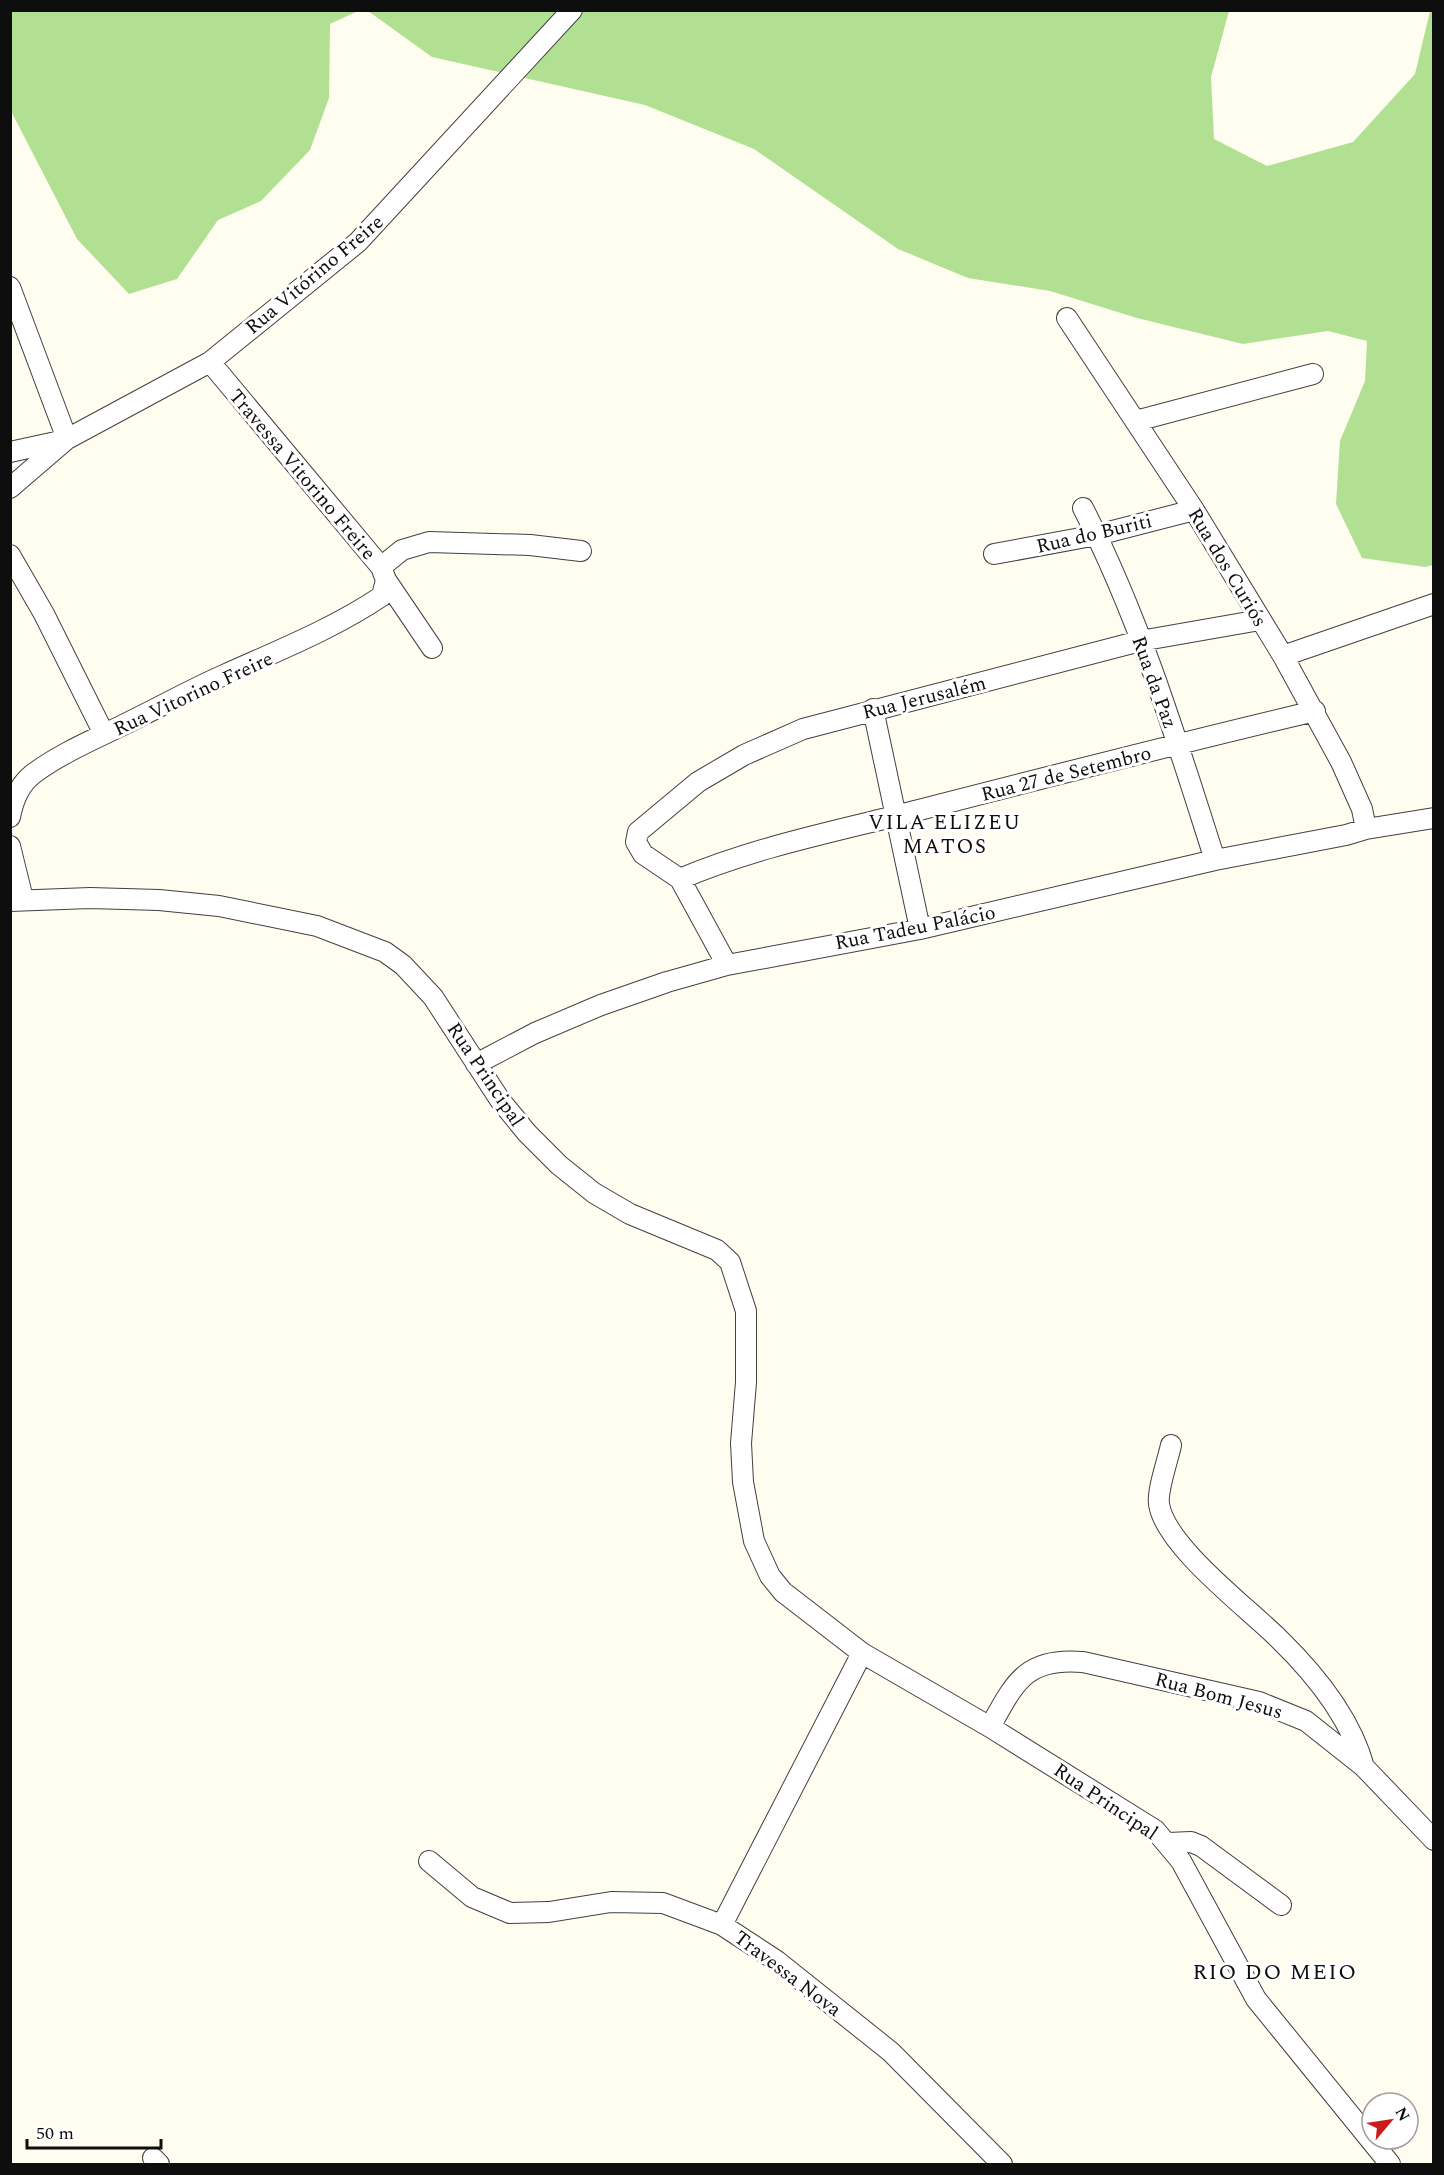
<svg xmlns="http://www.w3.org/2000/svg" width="1444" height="2175" font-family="Spectral,serif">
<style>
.forest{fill:#b1e093}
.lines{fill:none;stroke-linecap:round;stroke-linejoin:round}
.minor-casing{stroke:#414141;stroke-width:22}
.minor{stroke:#fff;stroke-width:20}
.labels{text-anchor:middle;stroke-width:6;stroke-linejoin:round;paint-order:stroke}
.street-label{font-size:20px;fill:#0e0e0e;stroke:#fff}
.neighbourhood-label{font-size:21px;letter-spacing:1.5px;fill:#0e0e0e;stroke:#fff}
.quarter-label{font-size:22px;letter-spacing:1.5px;fill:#0e0e0e;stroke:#fff}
</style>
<rect width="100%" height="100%" fill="#fffdf0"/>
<!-- forest -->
<path class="forest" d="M 11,10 L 358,10 L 358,11 L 330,24 L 329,98 L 310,150 L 261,201 L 218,220 L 177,279 L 129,294 L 77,239 L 11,111 Z
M 368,11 L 1229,11 L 1211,77 L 1214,139 L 1267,166 L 1353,142 L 1415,74 L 1430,11 L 1433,11 L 1433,565 L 1425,567 L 1362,558 L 1336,504 L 1340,441 L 1365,381 L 1367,341 L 1328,331 L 1243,344 L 1137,318 L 1050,291 L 968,278 L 898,249 L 754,149 L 645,105 L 432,57 Z"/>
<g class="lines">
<defs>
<path id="minor" d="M 10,287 L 67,439
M 1067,318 L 1194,510 L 1283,656 L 1341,762 L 1362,809 L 1366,829
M 210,362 L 381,567 L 386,580 L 432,648
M 1136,421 L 1313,374
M 10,452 L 65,440
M 10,488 L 67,439 L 210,362 L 358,242 L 572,10
M 1083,508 C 1140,619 1177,741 1215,860
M 994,554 L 1097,535 L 1194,510
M 10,555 L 44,614 L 104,734
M 381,567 L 402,550 L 429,542 L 530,545 L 581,551
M 1283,656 L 1434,604
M 873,709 L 920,929
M 10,817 C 13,801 20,784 33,774 C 61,753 95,739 125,724 C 158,708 190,690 224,675 C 277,651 333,629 382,596 L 386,580
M 10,846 L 23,899
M 680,879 C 758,846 838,831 919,810 C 1051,776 1183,742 1315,711
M 10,901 L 90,898 L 159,900 L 219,906 L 317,926 L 385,952 L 403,965 L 433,997 L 500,1100 L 527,1133 L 559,1165 L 594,1193 L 630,1214 L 717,1250 L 730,1262 L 746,1311 L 746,1382 L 741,1443 L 743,1482 L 754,1541 L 770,1576 L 783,1592 L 862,1653 L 990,1727 L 1155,1830 L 1181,1861 L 1256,1999 L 1390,2164
M 727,965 L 680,879 L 643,854 L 636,842 L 638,832 L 698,782 L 744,755 L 803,729 L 1140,641 L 1260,620
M 476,1064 L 535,1033 L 601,1005 L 667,982 L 727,965 L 920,929 L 1215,860 L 1346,835 L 1366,829 L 1434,818
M 1171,1445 C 1168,1460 1157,1490 1159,1504 C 1165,1546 1248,1608 1279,1639 C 1315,1674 1351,1719 1364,1767
M 990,1727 C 1015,1682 1026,1657 1083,1662 L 1259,1702 L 1306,1721 L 1364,1767 L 1434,1840
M 1168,1843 L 1191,1842 L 1201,1846 L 1281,1905
M 429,1861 L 472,1897 L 510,1913 L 549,1912 L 611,1902 L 663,1903 L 722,1925 L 777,1961 L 891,2052 L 1002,2164
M 722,1925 L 862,1653
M 153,2158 L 159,2164"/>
</defs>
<!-- minor casing -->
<use href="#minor" class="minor-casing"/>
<!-- minor -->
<use href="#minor" class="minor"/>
</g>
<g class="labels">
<!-- street labels -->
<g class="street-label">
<text transform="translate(314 274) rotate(-40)" y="7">Rua Vitórino Freire</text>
<text transform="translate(303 474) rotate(50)" y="7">Travessa Vitorino Freire</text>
<text transform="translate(1094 533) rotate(-13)" y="7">Rua do Buriti</text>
<text transform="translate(1228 567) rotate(59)" y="7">Rua dos Curiós</text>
<text transform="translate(1155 682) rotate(70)" y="7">Rua da Paz</text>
<text transform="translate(193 693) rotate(-25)" y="7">Rua Vitorino Freire</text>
<text transform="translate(924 697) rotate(-14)" y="7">Rua Jerusalém</text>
<text transform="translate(1066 773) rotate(-14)" y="7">Rua 27 de Setembro</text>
<text transform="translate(915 927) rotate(-11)" y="7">Rua Tadeu Palácio</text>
<text transform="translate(486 1074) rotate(56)" y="7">Rua Principal</text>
<text transform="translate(1219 1695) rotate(15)" y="7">Rua Bom Jesus</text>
<text transform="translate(1106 1801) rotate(34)" y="7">Rua Principal</text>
<text transform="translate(788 1973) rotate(37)" y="7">Travessa Nova</text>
</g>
<!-- neighbourhood labels -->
<g class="neighbourhood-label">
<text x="945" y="829">VILA ELIZEU<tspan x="945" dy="24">MATOS</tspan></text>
</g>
<!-- quarter labels -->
<g class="quarter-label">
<text x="1275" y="1979">RIO DO MEIO</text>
</g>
</g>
<!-- border -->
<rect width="1444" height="2175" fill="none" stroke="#0e0e0e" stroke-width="24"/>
<!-- north arrow -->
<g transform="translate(1390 2121) rotate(61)"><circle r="28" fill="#ffffff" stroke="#9f9f9f" stroke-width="1.5"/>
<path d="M0-4.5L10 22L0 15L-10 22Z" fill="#cb1b1a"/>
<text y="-9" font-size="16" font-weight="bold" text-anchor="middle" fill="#0e0e0e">N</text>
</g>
<!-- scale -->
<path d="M27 2139v9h134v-9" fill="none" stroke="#0e0e0e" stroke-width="3"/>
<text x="36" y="2139" font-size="18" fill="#0e0e0e" stroke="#ffffff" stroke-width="4.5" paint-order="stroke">50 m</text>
</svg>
